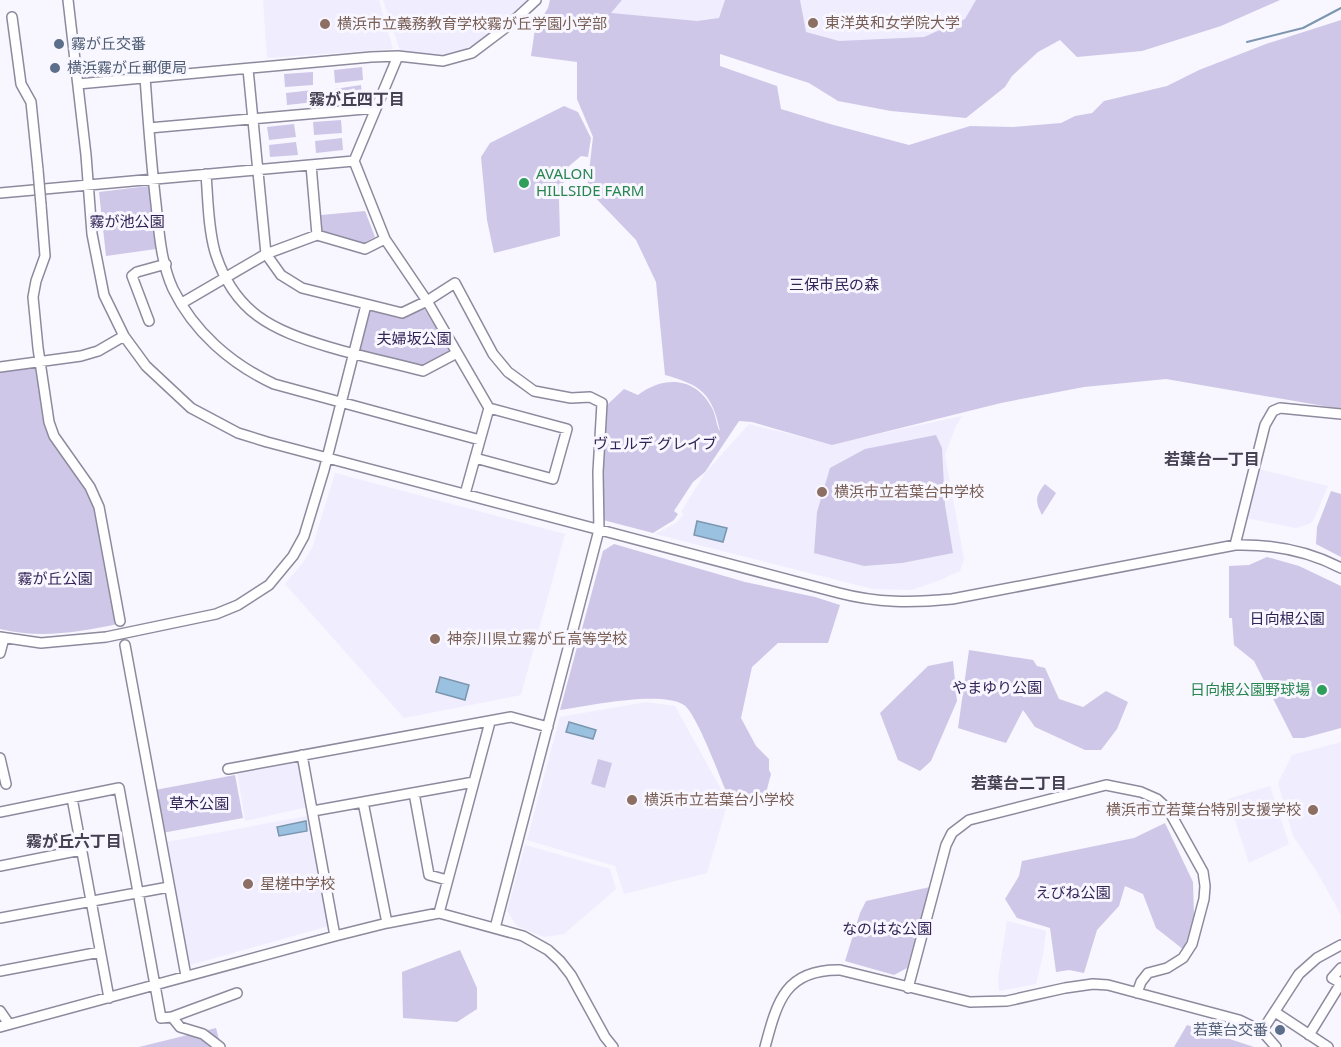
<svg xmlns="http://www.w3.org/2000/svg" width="1341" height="1047" font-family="'Noto Sans','Noto Sans JP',sans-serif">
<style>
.built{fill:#f0edfe}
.green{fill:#cec7e8}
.water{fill:#9ac1e0;stroke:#7b96ae;stroke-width:1.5}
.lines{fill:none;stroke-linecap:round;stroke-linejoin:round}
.stream{stroke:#7b96ae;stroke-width:2}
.minor-casing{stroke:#8e8a9e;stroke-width:12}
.minor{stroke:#fff;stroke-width:9}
.minor-bridge-casing{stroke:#8e8a9e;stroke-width:12;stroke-linecap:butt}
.minor-bridge{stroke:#fff;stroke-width:9}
.education-dot{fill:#8d6e63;stroke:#f8f6ff;stroke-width:2}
.service-dot{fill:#5c6f8a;stroke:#f8f6ff;stroke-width:2}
.leisure-dot{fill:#2e9e5b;stroke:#f8f6ff;stroke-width:2}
.labels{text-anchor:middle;stroke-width:6;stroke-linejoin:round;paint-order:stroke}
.education-label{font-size:15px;fill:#785e54;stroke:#f8f6ff;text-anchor:start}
.service-label{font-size:15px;fill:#4e5e75;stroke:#f8f6ff;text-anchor:start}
.leisure-label{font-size:15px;fill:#27864d;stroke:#f8f6ff;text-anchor:start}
.park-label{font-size:15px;fill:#332356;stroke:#f8f6ff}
.neighbourhood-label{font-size:16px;font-weight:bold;fill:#454152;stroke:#f8f6ff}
</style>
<rect width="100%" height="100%" fill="#f8f6ff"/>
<!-- built -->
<path class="built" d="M 263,0 L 379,0 L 393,49 L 267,58 Z
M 383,0 L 531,0 L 470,49 L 448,55 L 426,55 L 400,50 Z
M 555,0 L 1011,0 L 945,45 L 840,54 L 557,9 Z
M 962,416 L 956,426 L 945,455 L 964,559 L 960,571 L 938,581 L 911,590 L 873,589 L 655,534 L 676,523 L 684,514 L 681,512 L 705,473 L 749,424 L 831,444 Z
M 1259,469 L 1328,486 L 1313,521 L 1309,524 L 1296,528 L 1246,518 Z
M 335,473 L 565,534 L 521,695 L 404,718 L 285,584 L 305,560 L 312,548 Z
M 646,702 L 675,706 L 728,802 L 707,873 L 624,894 L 615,866 L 527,840 L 560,717 Z
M 1341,742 L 1341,915 L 1317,872 L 1293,836 L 1278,783 L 1292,755 Z
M 300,759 L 308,807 L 245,821 L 237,771 Z
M 1270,786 L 1289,844 L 1249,863 L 1228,799 Z
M 307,816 L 329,926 L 190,965 L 167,842 Z
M 525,845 L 610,869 L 616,889 L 564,934 L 544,937 L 517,926 L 507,911 Z
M 1007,921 L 1046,931 L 1043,955 L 1036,984 L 999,991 L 998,978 Z"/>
<!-- green -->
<path class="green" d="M 550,0 L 622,0 L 611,13 L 697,21 L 719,18 L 725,0 L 800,0 L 806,32 L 839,41 L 924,37 L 965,19 L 976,0 L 1280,0 L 1221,26 L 1142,51 L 1077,57 L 1060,40 L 1038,52 L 1012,76 L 1005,87 L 966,118 L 891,111 L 838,101 L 809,83 L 720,54 L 720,66 L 777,86 L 781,109 L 830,124 L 909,145 L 970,126 L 1013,127 L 1061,123 L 1075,116 L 1092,113 L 1104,101 L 1167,86 L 1199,70 L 1266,44 L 1341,20 L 1341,409 L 1166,379 L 1084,387 L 1001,403 L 832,445 L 752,422 L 739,421 L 705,472 L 693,482 L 674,511 L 678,514 L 674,520 L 653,533 L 603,520 L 602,450 L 607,405 L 624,389 L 638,395 C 665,375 697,377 713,410 C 716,417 717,428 720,431 C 712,393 701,385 665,375 L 656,282 L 636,240 L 587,189 L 593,137 L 577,99 L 577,62 L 531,56 L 535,29 L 548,8 Z
M 362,67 L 363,80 L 335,83 L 334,70 Z
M 313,72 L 313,85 L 285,87 L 284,74 Z
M 361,85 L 362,97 L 337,100 L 335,89 Z
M 313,90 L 314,102 L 287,105 L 286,93 Z
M 564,106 L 578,112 L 591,138 L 588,157 L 581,156 L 568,167 L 559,199 L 560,236 L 494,253 L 487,220 L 481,157 L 490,143 Z
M 341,120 L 342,133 L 314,135 L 313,122 Z
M 294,124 L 296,137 L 269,140 L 267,127 Z
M 342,138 L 343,150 L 316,153 L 315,141 Z
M 296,142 L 298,155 L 270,157 L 269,145 Z
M 149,186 L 156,249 L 106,256 L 99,192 Z
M 365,211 L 375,237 L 364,243 L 321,231 L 321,215 Z
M 423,307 L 451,351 L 422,367 L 357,352 L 368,309 L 403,317 Z
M 40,364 L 44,401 L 65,459 L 84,487 L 99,518 L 118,624 C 77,632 42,639 0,629 L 0,370 Z
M 936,435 L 942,448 L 945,505 L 953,553 L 902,563 L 864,566 L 814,553 L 817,512 L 830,468 L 865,449 Z
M 1045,484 L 1056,493 L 1042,515 C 1035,502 1035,496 1045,484 Z
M 1331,491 L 1341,494 L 1341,557 L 1316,544 L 1317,527 Z
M 614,544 L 745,582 L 815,597 L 840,605 L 828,643 L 778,643 L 752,667 L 741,718 L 756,746 L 769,759 L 769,770 L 771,774 L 766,793 L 751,803 L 743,799 L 734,799 L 732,793 L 725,789 C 718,772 696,713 684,705 C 661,690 588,706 560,710 L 603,551 Z
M 1267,557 L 1299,566 L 1341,586 L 1341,728 L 1304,738 L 1293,738 L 1254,661 L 1234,645 L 1232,618 L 1229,618 L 1229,566 L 1249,565 Z
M 969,650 L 1033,660 L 1037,666 L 1045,668 L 1059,699 L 1083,707 L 1106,691 L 1128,702 L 1117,729 L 1101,750 L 1085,750 L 1035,727 L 1023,710 L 1006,743 L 958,728 Z
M 953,661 L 957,701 L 931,761 L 920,771 L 898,760 L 880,713 L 928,666 Z
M 598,759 L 612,763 L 605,788 L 591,784 Z
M 235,775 L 243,818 L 162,833 L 155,790 Z
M 1165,823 L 1193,882 L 1194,916 L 1184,950 L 1156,928 L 1143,894 L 1125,886 L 1119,906 L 1097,930 L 1084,973 L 1069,970 L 1056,972 L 1050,928 L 1017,918 L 1005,899 L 1019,876 L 1022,861 L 1134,838 Z
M 930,887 L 907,968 L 894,975 L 845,961 L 860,913 L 866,901 Z
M 460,950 L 477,988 L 477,1009 L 457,1022 L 403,1018 L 402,972 Z
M 1187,1025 L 1254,1047 L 1174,1047 Z
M 216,1028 L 221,1047 L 139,1047 Z"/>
<!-- water -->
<path class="water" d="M 697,521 L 727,528 L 723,542 L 694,535 Z
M 440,677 L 469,685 L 465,700 L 436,692 Z
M 569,722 L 596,730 L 593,739 L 566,732 Z
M 306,821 L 307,831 L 279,836 L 277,827 Z"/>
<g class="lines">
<!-- stream -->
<path class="stream" d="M 1247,42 L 1303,28 L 1341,8"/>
<defs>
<path id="minor" d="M 68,0 L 86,155 L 92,234 L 104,295 L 124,336 L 146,366 L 191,408 L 238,433 L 267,442 L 839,593 C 877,603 912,603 952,599 L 1235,545 C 1273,544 1307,550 1341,568
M 12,17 L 21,84 L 31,102 L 38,170
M 398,56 L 354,161 L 385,239 L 427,301 L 489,408 L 567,429 L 553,479 L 475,458
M 248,69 L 266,254 L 281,275 L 302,288 L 402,313 L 427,301 L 455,283 L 493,354 L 508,372 L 534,391 L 571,398 L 590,397 L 602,403 L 598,472 L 599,530 L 495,928
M 145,77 C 148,119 151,162 156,204 C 159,232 161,263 173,289 C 194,332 231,364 274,384 L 480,440
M 78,84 L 371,57 L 398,56 L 443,61 L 472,53 L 509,25 L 536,0
M 149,128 L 376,108
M 311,165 L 317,235 L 365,249 L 385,239
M 206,174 C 208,199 208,227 215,252 C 234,313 272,330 329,347 C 360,356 392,363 423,371 L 457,353
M 0,193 L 354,161
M 41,205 L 45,256 L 36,281 L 33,297 L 38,348 L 49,422 L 54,436 L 90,487 L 99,507 L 120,621
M 182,303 L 266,254 L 317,235
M 149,321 L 132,276 L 137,272 L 166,264
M 0,367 L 81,356 L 98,351 L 124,336
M 465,494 L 489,408
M 1235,545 L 1265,425 L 1273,411 L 1280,408 L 1341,414
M 0,637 L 41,643 L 106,637 L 216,614 L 238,605 L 269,585 L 293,556 L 304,536 L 324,470 L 366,305
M 125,645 L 186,976
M 0,653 L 4,638
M 302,755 L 335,936
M 0,758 L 6,784
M 228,769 L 511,717 L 548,727
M 414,793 L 429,875 L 447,880
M 72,798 L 109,998
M 363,802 L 387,923
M 313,811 L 474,782
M 0,812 L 119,788 L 161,1018 L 172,1017 L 237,993
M 0,866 L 81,850
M 439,913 L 490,722
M 0,918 L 169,887
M 1341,968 L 1332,978 L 1341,983
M 0,971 L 100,952
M 908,988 L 946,845 L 952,833 L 969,820 L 1106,785 L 1141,792 L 1157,799 L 1168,809 L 1203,872 L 1205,886 L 1204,899 L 1192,944 L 1183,958 L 1167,968 L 1148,973 L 1141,982 L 1137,993
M 0,1011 L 9,1024
M 1275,1012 L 1328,1047
M 172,1017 L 180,1027 L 203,1034 L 220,1047
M 0,1027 L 335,936 L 387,923 L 439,913 L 523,936 L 548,950 L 560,961 L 571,975 L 605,1037 L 613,1047
M 1262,1031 L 1299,974 L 1317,958 L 1341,945
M 1309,1035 L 1341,983
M 765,1047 C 777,1002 785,969 840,970 L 970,1002 L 1007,1001 L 1065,988 L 1093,984 L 1108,985 L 1239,1020 L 1262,1031 L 1276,1047"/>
</defs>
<!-- minor casing -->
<use href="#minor" class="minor-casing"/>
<!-- minor -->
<use href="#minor" class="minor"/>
<defs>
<path id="minor-bridge" d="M 38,170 L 41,205"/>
</defs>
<!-- minor-bridge casing -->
<use href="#minor-bridge" class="minor-bridge-casing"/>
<!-- minor-bridge -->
<use href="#minor-bridge" class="minor-bridge"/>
</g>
<!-- markers -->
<g class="education-dot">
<circle cx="813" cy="23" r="6"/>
<circle cx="325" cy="24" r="6"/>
<circle cx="822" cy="492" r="6"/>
<circle cx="435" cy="639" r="6"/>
<circle cx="632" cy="800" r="6"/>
<circle cx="1313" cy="810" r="6"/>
<circle cx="248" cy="884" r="6"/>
</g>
<g class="service-dot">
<circle cx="59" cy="44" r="6"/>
<circle cx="55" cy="68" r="6"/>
<circle cx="1280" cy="1030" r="6"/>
</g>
<g class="leisure-dot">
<circle cx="524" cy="183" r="6"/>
<circle cx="1322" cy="690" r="6"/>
</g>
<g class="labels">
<!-- education labels -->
<g class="education-label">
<text x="825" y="28">東洋英和女学院大学</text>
<text x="337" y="29">横浜市立義務教育学校霧が丘学園小学部</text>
<text x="834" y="497">横浜市立若葉台中学校</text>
<text x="447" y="644">神奈川県立霧が丘高等学校</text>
<text x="644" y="805">横浜市立若葉台小学校</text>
<text x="1301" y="815" text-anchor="end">横浜市立若葉台特別支援学校</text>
<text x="260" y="889">星槎中学校</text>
</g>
<!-- service labels -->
<g class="service-label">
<text x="71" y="49">霧が丘交番</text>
<text x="67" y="73">横浜霧が丘郵便局</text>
<text x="1268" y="1035" text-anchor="end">若葉台交番</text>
</g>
<!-- leisure labels -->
<g class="leisure-label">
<text x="536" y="179">AVALON<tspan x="536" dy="17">HILLSIDE FARM</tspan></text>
<text x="1310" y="695" text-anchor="end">日向根公園野球場</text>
</g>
<!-- park labels -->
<g class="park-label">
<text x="127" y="227">霧が池公園</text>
<text x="834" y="290">三保市民の森</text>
<text x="414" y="344">夫婦坂公園</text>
<text x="655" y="449">ヴェルデ グレイブ</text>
<text x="55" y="584">霧が丘公園</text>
<text x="1287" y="624">日向根公園</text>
<text x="997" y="693">やまゆり公園</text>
<text x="199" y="809">草木公園</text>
<text x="1073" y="898">えびね公園</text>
<text x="887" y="934">なのはな公園</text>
</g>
<!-- neighbourhood labels -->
<g class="neighbourhood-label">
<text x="357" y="105">霧が丘四丁目</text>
<text x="1212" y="465">若葉台一丁目</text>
<text x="1019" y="789">若葉台二丁目</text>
<text x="74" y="847">霧が丘六丁目</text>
</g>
</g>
</svg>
